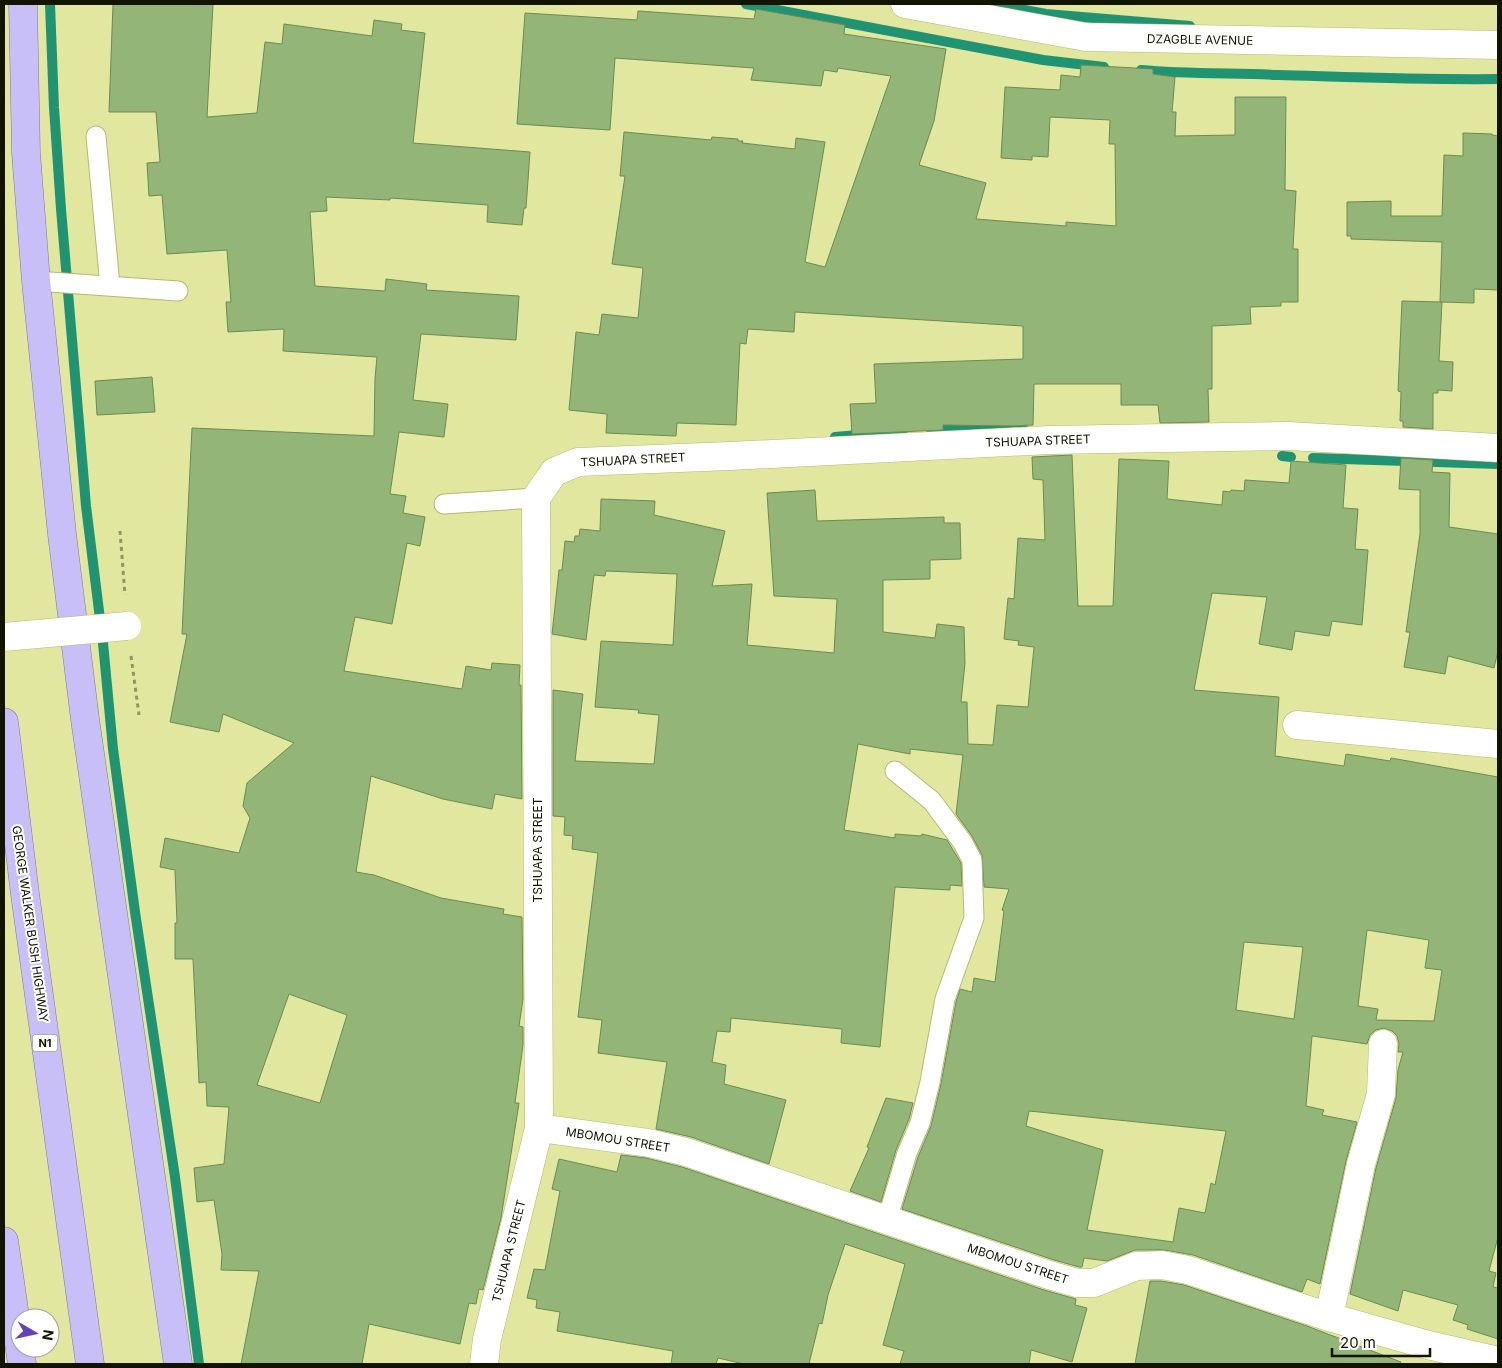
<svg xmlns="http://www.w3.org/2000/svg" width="1502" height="1368" font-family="Inter,sans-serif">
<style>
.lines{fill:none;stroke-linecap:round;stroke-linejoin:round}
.stream{stroke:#209373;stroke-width:10}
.building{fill:#93b577;stroke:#6b8c50;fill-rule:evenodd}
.service-casing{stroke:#b4ba73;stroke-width:21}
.minor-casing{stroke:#b4ba73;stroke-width:29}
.trunk-casing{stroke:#8077a0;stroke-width:29}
.path{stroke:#919561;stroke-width:3;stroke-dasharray:4 4;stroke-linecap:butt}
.service{stroke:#fff;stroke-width:19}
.minor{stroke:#fff;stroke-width:28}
.trunk{stroke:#c8bef8;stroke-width:28}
.pedestrian-bridge-casing{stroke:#b4ba73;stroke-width:29;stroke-linecap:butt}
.pedestrian-bridge{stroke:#fff;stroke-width:28}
.labels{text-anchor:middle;stroke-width:4;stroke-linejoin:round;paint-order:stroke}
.shield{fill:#fff;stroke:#5a5a4c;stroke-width:1}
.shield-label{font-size:11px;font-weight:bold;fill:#131400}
.street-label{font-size:12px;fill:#131400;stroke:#fff}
</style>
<rect width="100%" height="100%" fill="#e1e79e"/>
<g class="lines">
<!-- stream -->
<path class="stream" d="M 50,4 L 54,108 L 61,209 L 86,506 L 103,643 L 113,749 L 135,912 L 175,1177 L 199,1364
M 746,4 L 1043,60 L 1104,67
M 994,4 L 1046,14 L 1190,26
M 1141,70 C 1186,74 1232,73 1278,75 C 1351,77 1425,80 1498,79
M 930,428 L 1023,428
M 835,437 L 903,431
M 1282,456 L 1291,457
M 1313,458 L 1498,464"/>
</g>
<!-- building -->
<path class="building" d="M 113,4 L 213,4 L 207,117 L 257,113 L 265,42 L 282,44 L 284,24 L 372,36 L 374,20 L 402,24 L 401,30 L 425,33 L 413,143 L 530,152 L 526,208 L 524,208 L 522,225 L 487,222 L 488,205 L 390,198 L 390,200 L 326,197 L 327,211 L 310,212 L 315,286 L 385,291 L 386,279 L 427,284 L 426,290 L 519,296 L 516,340 L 421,334 L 413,400 L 448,404 L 444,437 L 399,432 L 390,494 L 406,496 L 403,513 L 425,517 L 420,546 L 407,543 L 392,624 L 355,617 L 344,671 L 462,689 L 466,666 L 491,670 L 492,663 L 520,665 L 519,685 L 521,685 L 522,799 L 495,794 L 492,809 L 443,799 L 371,776 L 356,872 L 374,875 L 441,898 L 504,909 L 503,914 L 522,917 L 523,999 L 519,1026 L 523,1027 L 523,1045 L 515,1103 L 519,1103 L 501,1218 L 483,1290 L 479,1289 L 476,1304 L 469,1303 L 460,1344 L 369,1324 L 362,1364 L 241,1364 L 259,1271 L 221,1270 L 222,1254 L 214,1200 L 197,1202 L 194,1168 L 224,1164 L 229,1107 L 207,1106 L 206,1082 L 199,1083 L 193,959 L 175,959 L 175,923 L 177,923 L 175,870 L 160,867 L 165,838 L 239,853 L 250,818 L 243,806 L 247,783 L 294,743 L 223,714 L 219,732 L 170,722 L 187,634 L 182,634 L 192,428 L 374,436 L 375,378 L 377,357 L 283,351 L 284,329 L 228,332 L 226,302 L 231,302 L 227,250 L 167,254 L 162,195 L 149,196 L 147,163 L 160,162 L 156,112 L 109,112 ZM 289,994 L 347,1015 L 320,1103 L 257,1085 Z
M 756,9 L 845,25 L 844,34 L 946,49 L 934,121 L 919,165 L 986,183 L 976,219 L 1066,226 L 1066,222 L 1116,226 L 1115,144 L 1109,144 L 1110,120 L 1050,117 L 1048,157 L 1032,156 L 1032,160 L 1001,158 L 1005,87 L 1060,90 L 1061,75 L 1080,77 L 1081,65 L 1153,69 L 1153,74 L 1175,77 L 1172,112 L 1176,112 L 1175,136 L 1235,135 L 1235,97 L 1286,97 L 1285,190 L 1296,191 L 1293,249 L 1298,249 L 1298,302 L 1281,302 L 1281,306 L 1250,307 L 1251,324 L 1212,326 L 1212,389 L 1208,389 L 1209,422 L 1160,423 L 1158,405 L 1121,405 L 1121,384 L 1034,384 L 1033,425 L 1014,426 L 943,425 L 943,430 L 852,434 L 850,404 L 876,403 L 874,364 L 1023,359 L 1023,326 L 795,312 L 794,332 L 748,329 L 746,344 L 740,343 L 736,425 L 677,423 L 676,436 L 606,433 L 607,414 L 569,410 L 576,332 L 599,335 L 602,314 L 638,318 L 643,268 L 612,264 L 625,176 L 620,176 L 624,132 L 711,140 L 712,137 L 738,139 L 738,141 L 743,141 L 742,143 L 795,149 L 796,138 L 825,142 L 805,262 L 825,267 L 891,76 L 838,68 L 837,72 L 824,70 L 821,86 L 751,80 L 754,68 L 615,58 L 610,130 L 517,124 L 525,13 L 637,20 L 638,11 L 754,19 Z
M 1463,133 L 1492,134 L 1492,135 L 1498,136 L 1498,290 L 1474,289 L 1474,303 L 1440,302 L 1442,242 L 1351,239 L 1351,236 L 1347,236 L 1347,202 L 1391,201 L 1391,216 L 1442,216 L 1444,155 L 1463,156 Z
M 1402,301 L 1442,302 L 1439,361 L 1453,362 L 1452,391 L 1438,390 L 1438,393 L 1433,393 L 1433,429 L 1403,427 L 1403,421 L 1400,421 L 1401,392 L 1398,391 Z
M 152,377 L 155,412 L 97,415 L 95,381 Z
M 1072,455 L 1078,606 L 1113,606 L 1119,459 L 1169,461 L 1167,499 L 1222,505 L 1223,491 L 1230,492 L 1231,490 L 1244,491 L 1245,480 L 1289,483 L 1291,461 L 1346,465 L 1343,508 L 1358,509 L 1355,549 L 1368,550 L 1362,625 L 1332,621 L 1329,636 L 1295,631 L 1292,650 L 1259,644 L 1267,597 L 1212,593 L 1194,690 L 1279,697 L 1275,756 L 1344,766 L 1346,754 L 1390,761 L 1391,758 L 1498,777 L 1498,1237 L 1489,1271 L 1496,1273 L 1493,1287 L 1498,1288 L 1498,1339 L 1467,1329 L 1468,1325 L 1453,1320 L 1458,1305 L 1403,1290 L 1398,1311 L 1350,1294 L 1376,1168 L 1396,1098 L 1398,1070 L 1403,1052 L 1398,1052 L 1399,1044 L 1397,1036 L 1392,1031 L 1384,1028 L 1376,1030 L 1370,1035 L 1367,1044 L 1312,1036 L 1306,1106 L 1324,1110 L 1322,1115 L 1357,1122 L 1346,1161 L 1320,1284 L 1307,1279 L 1302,1292 L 1193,1255 L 1165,1250 L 1135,1250 L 1107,1261 L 1084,1258 L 1082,1267 L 1079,1267 L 1054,1260 L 902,1209 L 918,1157 L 931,1126 L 941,1084 L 956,1002 L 960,989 L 972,992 L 974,978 L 995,982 L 1004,911 L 1002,910 L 1009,889 L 984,887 L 982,855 L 972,836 L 956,814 L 963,755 L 910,749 L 910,754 L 858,744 L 844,830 L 895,838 L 895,834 L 921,836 L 922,834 L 947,840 L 961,863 L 962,886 L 950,885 L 950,890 L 895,887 L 880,1047 L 841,1043 L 842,1029 L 731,1018 L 730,1032 L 717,1031 L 712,1062 L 726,1065 L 724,1084 L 786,1100 L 769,1164 L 691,1137 L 656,1129 L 667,1062 L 598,1053 L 602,1020 L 578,1017 L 598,853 L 572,849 L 573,836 L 564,835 L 565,817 L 553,816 L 553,690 L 583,694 L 575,761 L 654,764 L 659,715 L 638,713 L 639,710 L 595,707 L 601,641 L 673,645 L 677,574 L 606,571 L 605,576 L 594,575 L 586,640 L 552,634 L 559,570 L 562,570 L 565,541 L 574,542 L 575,536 L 579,536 L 580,529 L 600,531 L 601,499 L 655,501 L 654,515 L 725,531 L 712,586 L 752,584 L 747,645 L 834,653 L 837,599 L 774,596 L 767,493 L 815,490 L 817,521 L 944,517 L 944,523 L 960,523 L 961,559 L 930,560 L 930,579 L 883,580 L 883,632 L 935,638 L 937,624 L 964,627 L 965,663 L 961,702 L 967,702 L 968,744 L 993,745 L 997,705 L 1028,707 L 1034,647 L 1018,645 L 1019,641 L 1004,639 L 1008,598 L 1014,599 L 1018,538 L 1045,540 L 1043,480 L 1033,479 L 1032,457 ZM 1367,930 L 1429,940 L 1425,968 L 1442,970 L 1434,1021 L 1376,1020 L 1378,1009 L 1358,1006 ZM 1244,942 L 1303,947 L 1294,1019 L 1236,1010 ZM 1029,1111 L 1226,1131 L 1215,1185 L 1211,1183 L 1205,1213 L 1179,1208 L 1173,1242 L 1087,1230 L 1103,1150 L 1026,1126 Z
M 1401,458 L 1433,460 L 1432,472 L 1450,473 L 1449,527 L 1498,534 L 1498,651 L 1494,668 L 1448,656 L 1445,674 L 1404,667 L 1410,632 L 1406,632 L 1420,534 L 1420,490 L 1399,489 Z
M 886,1098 L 913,1103 L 909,1119 L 896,1150 L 881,1202 L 850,1191 L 869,1148 L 867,1147 Z
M 621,1155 L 646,1158 L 682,1167 L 1044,1290 L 1076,1299 L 1075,1305 L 1087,1308 L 1072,1362 L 1031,1350 L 1029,1364 L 900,1364 L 904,1351 L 883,1345 L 905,1264 L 845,1244 L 828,1295 L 822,1324 L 819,1323 L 809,1364 L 744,1364 L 718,1358 L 716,1364 L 671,1364 L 673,1351 L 557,1331 L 560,1312 L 536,1308 L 537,1300 L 527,1298 L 534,1269 L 545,1270 L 560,1191 L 552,1189 L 559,1159 L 617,1172 Z
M 1150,1281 L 1161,1281 L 1184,1285 L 1307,1326 L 1401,1362 L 1400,1364 L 1135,1364 Z"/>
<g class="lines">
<defs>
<path id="service" d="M 96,136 L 110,286
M 36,281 L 178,291
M 444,504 L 536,498
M 887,1220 L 907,1153 L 920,1123 L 930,1082 L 945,999 L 974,918 L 972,860 L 963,843 L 932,801 L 895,771"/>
<path id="minor" d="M 905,4 L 1086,37 L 1498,45
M 1297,725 L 1498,744
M 539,1128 L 649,1143 L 686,1152 L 1049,1275 L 1077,1283 L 1094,1283 L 1136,1266 L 1162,1265 L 1188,1270 L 1329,1317 L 1428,1345 L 1498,1361
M 1329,1317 L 1361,1164 L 1381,1094 L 1383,1044
M 484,1364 L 487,1339 L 539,1128 L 536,498 L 554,472 L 578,462 L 730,456 L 1050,440 L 1288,436 L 1498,448"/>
<path id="trunk" d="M 23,4 L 26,153 L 36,281 L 62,534 L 85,719 L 178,1364
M 4,722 L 25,894 L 90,1364
M 4,1241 L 22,1364"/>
</defs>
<!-- service casing -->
<use href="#service" class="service-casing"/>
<!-- minor casing -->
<use href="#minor" class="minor-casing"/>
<!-- trunk casing -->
<use href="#trunk" class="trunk-casing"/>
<!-- path -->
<path class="path" d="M 120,531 L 125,595
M 131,656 L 139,715"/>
<!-- service -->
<use href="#service" class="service"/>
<!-- minor -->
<use href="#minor" class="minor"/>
<!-- trunk -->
<use href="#trunk" class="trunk"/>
<defs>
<path id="pedestrian-bridge" d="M 4,637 L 127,626"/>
</defs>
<!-- pedestrian-bridge casing -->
<use href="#pedestrian-bridge" class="pedestrian-bridge-casing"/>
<!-- pedestrian-bridge -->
<use href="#pedestrian-bridge" class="pedestrian-bridge"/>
</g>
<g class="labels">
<!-- shield labels -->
<rect class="shield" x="32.5" y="1034.5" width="25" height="17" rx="4"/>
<g class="shield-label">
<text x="45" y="1047">N1</text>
</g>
<!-- street labels -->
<g class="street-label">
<text transform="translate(1200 40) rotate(1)" y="4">DZAGBLE AVENUE</text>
<text transform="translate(1038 441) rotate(-2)" y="4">TSHUAPA STREET</text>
<text transform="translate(633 460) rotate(-3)" y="4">TSHUAPA STREET</text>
<text transform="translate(538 850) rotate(-90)" y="4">TSHUAPA STREET</text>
<text transform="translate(30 924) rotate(82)" y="4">GEORGE WALKER BUSH HIGHWAY</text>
<text transform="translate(618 1140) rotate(9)" y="4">MBOMOU STREET</text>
<text transform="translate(509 1251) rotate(-76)" y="4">TSHUAPA STREET</text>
<text transform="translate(1018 1264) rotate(18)" y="4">MBOMOU STREET</text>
</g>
</g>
<!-- border -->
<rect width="1502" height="1368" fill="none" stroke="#131400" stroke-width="10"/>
<!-- north arrow -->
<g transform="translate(35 1333) rotate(99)"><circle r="24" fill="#ffffff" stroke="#a1a199"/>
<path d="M0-4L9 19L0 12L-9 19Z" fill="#6541b9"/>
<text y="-8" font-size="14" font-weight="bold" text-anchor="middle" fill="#131400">N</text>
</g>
<!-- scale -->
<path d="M1332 1348v8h98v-8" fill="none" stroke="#131400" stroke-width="2.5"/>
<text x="1340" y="1348" font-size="15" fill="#131400" stroke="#ffffff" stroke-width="4" paint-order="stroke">20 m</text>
</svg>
